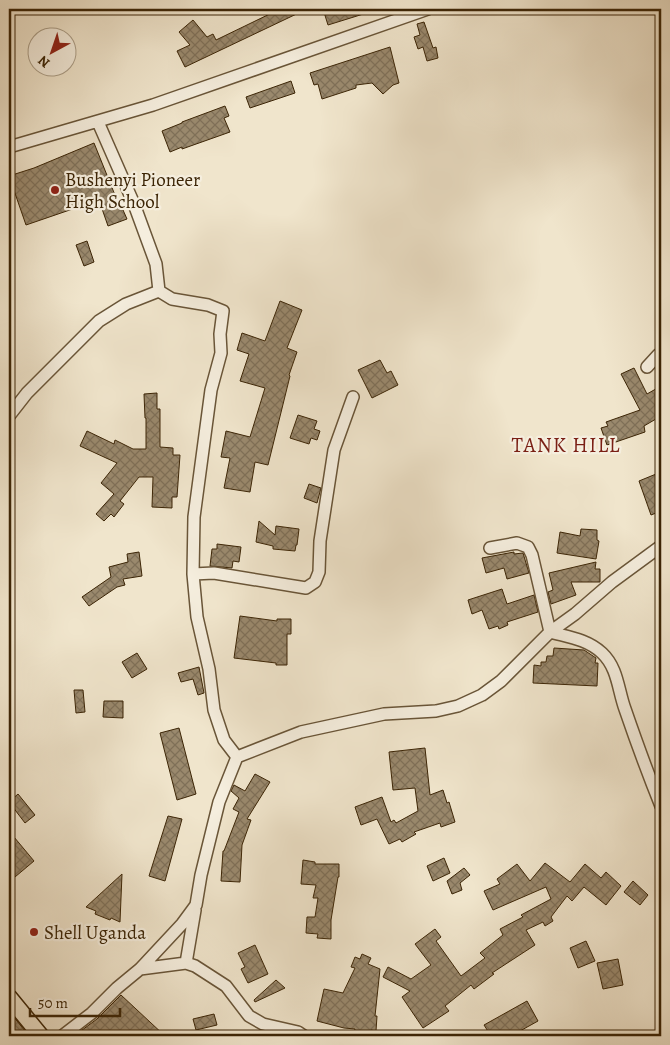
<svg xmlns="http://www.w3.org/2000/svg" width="670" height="1045" font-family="Alegreya,serif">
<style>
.building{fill:url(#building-cross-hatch);stroke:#3c2506}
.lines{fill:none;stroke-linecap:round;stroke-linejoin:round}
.minor-casing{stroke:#695538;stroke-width:14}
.major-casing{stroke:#3c2506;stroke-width:18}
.minor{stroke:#f5eede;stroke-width:11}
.major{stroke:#f0e5cc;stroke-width:15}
.poi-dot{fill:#8f2418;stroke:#f5eede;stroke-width:2}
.labels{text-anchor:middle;stroke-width:4.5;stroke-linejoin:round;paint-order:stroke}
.poi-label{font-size:19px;fill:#3c2506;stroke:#f5eede;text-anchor:start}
.quarter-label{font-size:21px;letter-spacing:1px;fill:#7a1f14;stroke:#f5eede}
</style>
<defs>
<pattern id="building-cross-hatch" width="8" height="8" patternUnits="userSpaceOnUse" patternTransform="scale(1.25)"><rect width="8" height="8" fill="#9a896d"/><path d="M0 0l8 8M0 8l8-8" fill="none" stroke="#7f7058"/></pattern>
</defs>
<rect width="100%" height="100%" fill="#f0e5cc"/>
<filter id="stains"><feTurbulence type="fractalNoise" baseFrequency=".004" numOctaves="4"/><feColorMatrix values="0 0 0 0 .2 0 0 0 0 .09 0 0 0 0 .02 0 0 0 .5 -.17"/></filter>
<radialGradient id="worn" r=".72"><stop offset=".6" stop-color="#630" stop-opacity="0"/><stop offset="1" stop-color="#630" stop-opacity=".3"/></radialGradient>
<!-- building -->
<path class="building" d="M 280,9 L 307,9 L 185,67 L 177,51 L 190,45 L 179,32 L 193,20 L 207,37 L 213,34 L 216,40 Z
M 323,9 L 373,9 L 373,11 L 328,25 Z
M 424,22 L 433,48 L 436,47 L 438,58 L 427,61 L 423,47 L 418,49 L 414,37 L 420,35 L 417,24 Z
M 390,47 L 399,83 L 393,85 L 383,94 L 372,83 L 356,85 L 356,88 L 322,99 L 318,84 L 314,85 L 310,73 Z
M 291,81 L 295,93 L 250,108 L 246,97 Z
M 225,106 L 229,116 L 224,118 L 230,132 L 182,149 L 182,147 L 170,152 L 162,131 L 182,123 L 182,122 Z
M 94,143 L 121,210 L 123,210 L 127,219 L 108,226 L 100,203 L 94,205 L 93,202 L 26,225 L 9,176 L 34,168 Z
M 87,241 L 94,262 L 84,266 L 76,245 Z
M 280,301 L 302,310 L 287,348 L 297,352 L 289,375 L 290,376 L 268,465 L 255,462 L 250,492 L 224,488 L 230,458 L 221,457 L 226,431 L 250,437 L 265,388 L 240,381 L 249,354 L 237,350 L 242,333 L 265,341 Z
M 380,360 L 387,373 L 391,371 L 398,385 L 372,398 L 358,370 Z
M 634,368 L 647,394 L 661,386 L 661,416 L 644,426 L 645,432 L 607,445 L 601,428 L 608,426 L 606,422 L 640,410 L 621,374 Z
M 157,393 L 157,409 L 160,409 L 160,447 L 173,448 L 173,455 L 180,455 L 177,497 L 172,497 L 172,508 L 152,507 L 153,477 L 139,477 L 120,501 L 124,504 L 114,517 L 111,514 L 104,521 L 96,514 L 114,494 L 101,483 L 117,463 L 80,446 L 87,431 L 114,444 L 115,440 L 133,449 L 146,449 L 146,418 L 145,418 L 144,394 Z
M 298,415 L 317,421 L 314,429 L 320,431 L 317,440 L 311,438 L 309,444 L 290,438 Z
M 661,472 L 661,511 L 651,515 L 639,481 Z
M 309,484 L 321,488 L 317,503 L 304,498 Z
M 259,521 L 275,535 L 276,526 L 299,529 L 297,545 L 296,545 L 295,551 L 273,549 L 273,546 L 256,542 Z
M 581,529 L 597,530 L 597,540 L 599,541 L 596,559 L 557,553 L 560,532 L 580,536 Z
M 217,544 L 241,547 L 239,562 L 233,561 L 232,568 L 210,566 L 212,549 L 217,549 Z
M 139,552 L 142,576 L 123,579 L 125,585 L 117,587 L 89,606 L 82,597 L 111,577 L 109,567 L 128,562 L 127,554 Z
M 514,552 L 514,554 L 523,553 L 529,573 L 507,579 L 504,568 L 486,573 L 482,558 Z
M 596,562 L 595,569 L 600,569 L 600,582 L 571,582 L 576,595 L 551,604 L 548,592 L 553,590 L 549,573 Z
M 502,589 L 507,604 L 534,595 L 538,612 L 507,622 L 508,625 L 499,629 L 498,626 L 489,629 L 482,610 L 472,614 L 468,600 Z
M 240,616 L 277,621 L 277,619 L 291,619 L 291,634 L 287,634 L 287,665 L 276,665 L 276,663 L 234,658 Z
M 554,648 L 584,650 L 596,658 L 595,663 L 598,663 L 597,686 L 533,683 L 534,665 L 541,666 L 541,662 L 546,662 L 547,656 L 553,656 Z
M 137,653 L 147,669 L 132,678 L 122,662 Z
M 199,667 L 204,693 L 198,695 L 193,679 L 181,682 L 178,673 Z
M 74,690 L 83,690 L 85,712 L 76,713 Z
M 104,701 L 123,701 L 123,718 L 103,717 Z
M 179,728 L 196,794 L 177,800 L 160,733 Z
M 425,748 L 430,795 L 443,790 L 447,803 L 449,802 L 455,822 L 441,827 L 440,823 L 414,832 L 416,834 L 402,842 L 400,839 L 389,844 L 377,819 L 361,825 L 355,807 L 382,797 L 391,822 L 394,820 L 396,823 L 418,811 L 415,788 L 393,790 L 389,752 Z
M 255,774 L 270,782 L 247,819 L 251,820 L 242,845 L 240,882 L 221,881 L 223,851 L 224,851 L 239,812 L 233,809 L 239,798 L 231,791 L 234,785 L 245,791 Z
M 18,794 L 35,815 L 25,823 L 9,802 Z
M 168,816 L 182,819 L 165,881 L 149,876 Z
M 9,831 L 34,861 L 9,882 Z
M 444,858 L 450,873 L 433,881 L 427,866 Z
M 303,860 L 315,862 L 315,864 L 339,864 L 339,877 L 338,877 L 331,920 L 331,939 L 317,938 L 318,934 L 306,933 L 307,917 L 315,917 L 318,898 L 313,898 L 316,885 L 301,884 Z
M 545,863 L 570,882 L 585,864 L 601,878 L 606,872 L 621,886 L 606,905 L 584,887 L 572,901 L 567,896 L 551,917 L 553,921 L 545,926 L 543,922 L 526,930 L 535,945 L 492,973 L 494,974 L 474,989 L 471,985 L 445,1006 L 449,1011 L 423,1028 L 402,997 L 410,991 L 383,977 L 388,967 L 411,979 L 431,965 L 415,944 L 435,929 L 441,937 L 436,941 L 461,976 L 485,958 L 480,953 L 503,935 L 500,929 L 523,917 L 521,915 L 551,899 L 546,887 L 493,910 L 484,891 L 500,884 L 497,879 L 517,864 L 530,881 Z
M 464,868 L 470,875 L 460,883 L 462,890 L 452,894 L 447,881 Z
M 122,874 L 120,922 L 111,918 L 110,920 L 95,914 L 96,911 L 86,907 Z
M 633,881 L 648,895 L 640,905 L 624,892 Z
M 586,941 L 595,961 L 578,968 L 570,948 Z
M 255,945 L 268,974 L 248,983 L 241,969 L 245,967 L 238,953 Z
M 362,954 L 371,958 L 368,964 L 380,969 L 375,1016 L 377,1016 L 376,1031 L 371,1030 L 370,1034 L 354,1033 L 355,1029 L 344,1028 L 317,1021 L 324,989 L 343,993 L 355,968 L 351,967 L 355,957 L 360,959 Z
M 618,959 L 623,985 L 603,989 L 597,963 Z
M 276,980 L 285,988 L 255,1002 L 254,1000 Z
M 121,995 L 165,1036 L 74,1036 L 97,1019 Z
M 527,1001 L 538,1021 L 511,1036 L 491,1036 L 484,1025 Z
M 9,1011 L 29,1036 L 11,1036 L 9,1033 Z
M 214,1014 L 217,1025 L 196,1030 L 193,1019 Z"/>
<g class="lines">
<defs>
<path id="minor" d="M 9,147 L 153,105 L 428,9
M 647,367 L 658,355 L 661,354
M 9,416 L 27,393 L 99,321 L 126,304 L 159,291
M 490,548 L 517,543 L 528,547 L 532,555 L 550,632 C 568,637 587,639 602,653 C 618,668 618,690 625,709 C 636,741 648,774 661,806
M 193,574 L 214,573 L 306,588 L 315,582 L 319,572 L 320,541 L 334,450 L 353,397
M 237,757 L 301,732 L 384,714 L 436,711 L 458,706 L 482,695 L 501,681 L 550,632 L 575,614 L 612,582 L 661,546
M 186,963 L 195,910
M 140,969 L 186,963 L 195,966 L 226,986 L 249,1016 L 263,1024 L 298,1032 L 304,1036
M 62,1036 L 92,1013 L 117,988 L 140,969 L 182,924 L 196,905 L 201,875 L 219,802 L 237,757 L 224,740 L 214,710 L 209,669 L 197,617 L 193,574 L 194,517 L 211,390 L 221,353 L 220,334 L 223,311 L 208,305 L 172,299 L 159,291 L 156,264 L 134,204 L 98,122"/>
<path id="major" d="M 9,997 L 41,1036"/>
</defs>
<!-- minor casing -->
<use href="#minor" class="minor-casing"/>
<!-- major casing -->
<use href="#major" class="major-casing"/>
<!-- minor -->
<use href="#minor" class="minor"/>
<!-- major -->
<use href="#major" class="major"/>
</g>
<!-- markers -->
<g class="poi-dot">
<circle cx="55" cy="190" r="5"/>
<circle cx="34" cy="932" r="5"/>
</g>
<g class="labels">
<!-- poi labels -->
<g class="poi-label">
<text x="65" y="186">Bushenyi Pioneer<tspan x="65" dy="22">High School</tspan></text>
<text x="44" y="939">Shell Uganda</text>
</g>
<!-- quarter labels -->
<g class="quarter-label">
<text x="566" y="452">TANK HILL</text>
</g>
</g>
<!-- margin -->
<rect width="670" height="1045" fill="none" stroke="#f0e5cc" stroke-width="30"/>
<rect x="10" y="10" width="650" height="1025" fill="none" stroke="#3c2506" stroke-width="2.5"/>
<rect x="15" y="15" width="640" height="1015" fill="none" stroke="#3c2506"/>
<!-- north arrow -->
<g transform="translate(52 52) rotate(220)"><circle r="24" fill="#f5eede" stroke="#ab9e88"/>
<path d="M0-4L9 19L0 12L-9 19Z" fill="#8f2418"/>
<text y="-8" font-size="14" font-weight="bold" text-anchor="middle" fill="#3c2506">N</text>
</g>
<!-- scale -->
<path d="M30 1008v8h90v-8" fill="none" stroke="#3c2506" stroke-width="2.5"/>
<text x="38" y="1008" font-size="15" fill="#3c2506" stroke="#f5eede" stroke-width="4" paint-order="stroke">50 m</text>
<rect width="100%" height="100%" filter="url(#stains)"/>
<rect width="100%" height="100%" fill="url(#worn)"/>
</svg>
